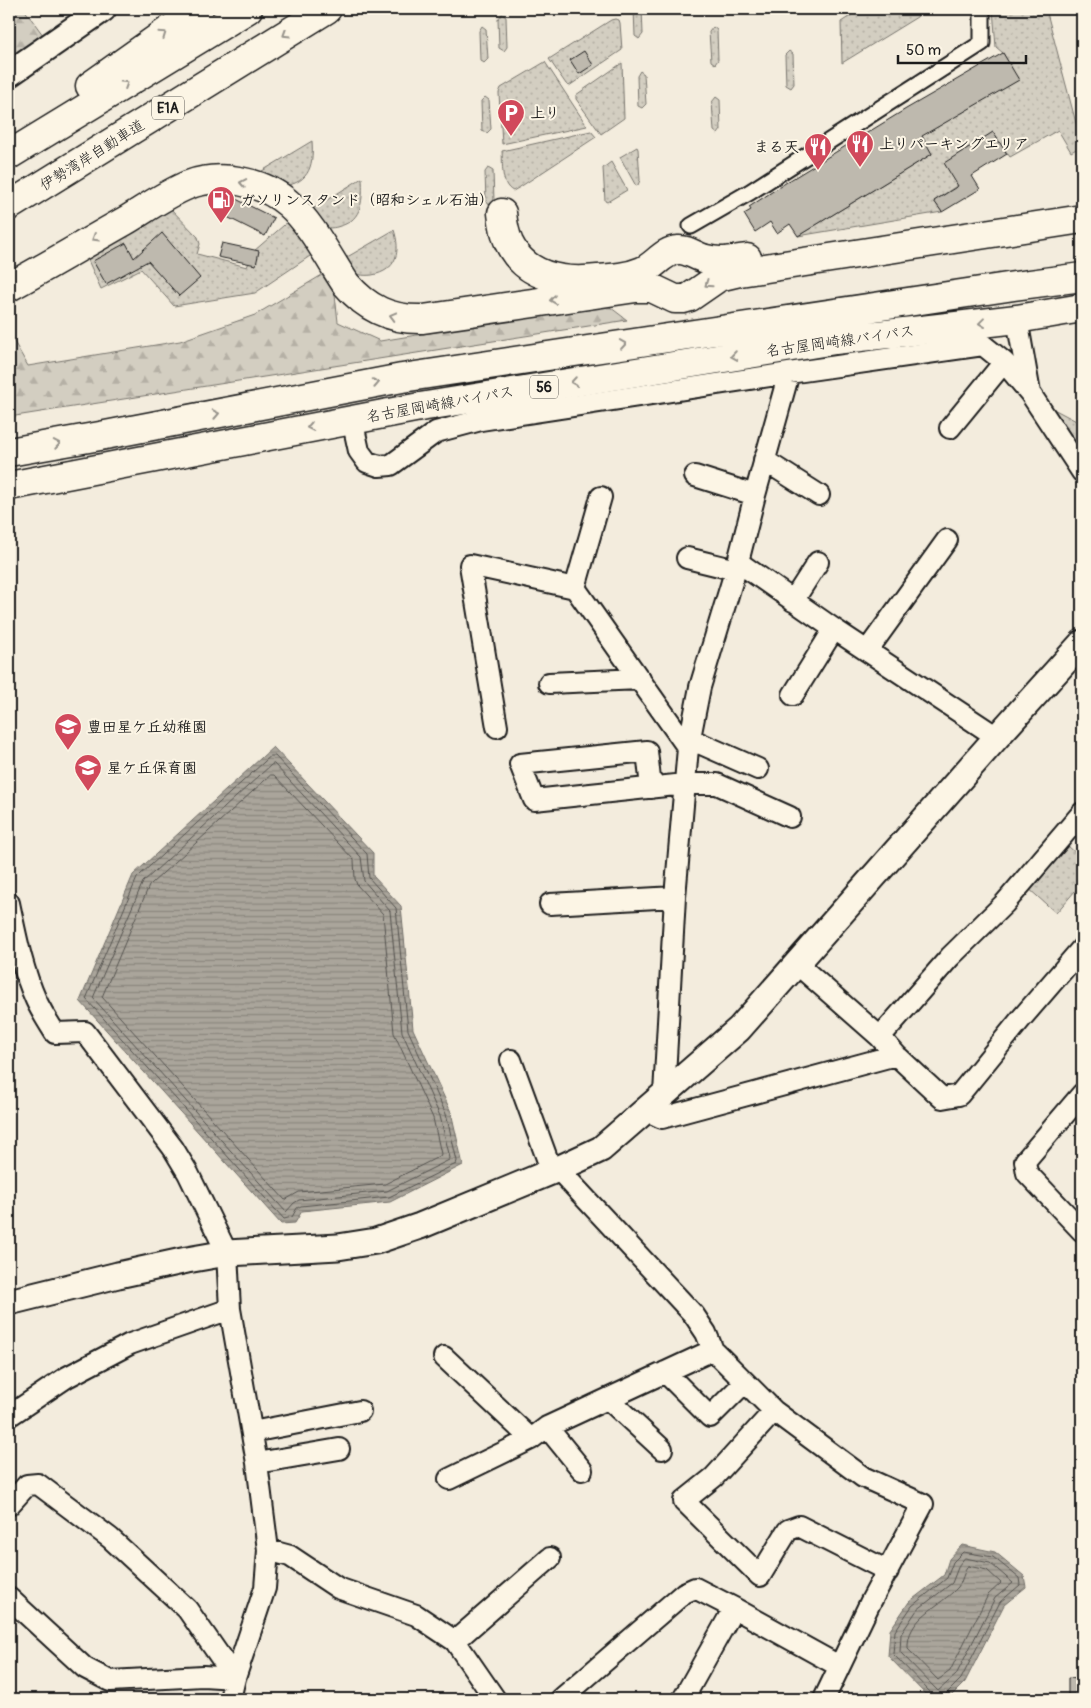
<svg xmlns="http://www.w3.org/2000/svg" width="1091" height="1708" font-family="Pangolin,'Klee One',sans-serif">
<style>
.green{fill:url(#green-dots);stroke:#78756e}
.forest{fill:url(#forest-firs);stroke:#78756e}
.water{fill:url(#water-rules);stroke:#716e68}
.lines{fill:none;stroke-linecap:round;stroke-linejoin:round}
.shore{stroke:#55534f;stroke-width:1}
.building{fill:#beb9ae;stroke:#1c1c1c}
.pedestrian-casing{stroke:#1c1c1c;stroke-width:19}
.minor-casing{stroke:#1c1c1c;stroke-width:24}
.tertiary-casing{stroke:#1c1c1c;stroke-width:29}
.primary-casing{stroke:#1c1c1c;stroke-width:31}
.motorway-casing{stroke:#1c1c1c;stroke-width:31}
.pedestrian{stroke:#fcf5e5;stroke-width:15}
.minor{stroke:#fcf5e5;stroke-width:20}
.tertiary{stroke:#fcf5e5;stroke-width:25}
.primary{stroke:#fcf5e5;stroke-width:28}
.motorway{stroke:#fcf5e5;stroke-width:28}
.oneway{stroke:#97938b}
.labels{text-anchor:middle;stroke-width:4;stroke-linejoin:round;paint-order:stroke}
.shield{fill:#fcf5e5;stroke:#5f5d58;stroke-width:1}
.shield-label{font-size:14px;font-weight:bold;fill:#1c1c1c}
.poi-label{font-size:15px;font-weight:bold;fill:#1c1c1c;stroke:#fcf5e5;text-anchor:start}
.street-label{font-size:15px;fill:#1c1c1c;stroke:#fcf5e5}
</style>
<defs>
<pattern id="green-dots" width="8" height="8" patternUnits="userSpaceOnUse" patternTransform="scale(1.25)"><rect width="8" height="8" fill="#d3cec1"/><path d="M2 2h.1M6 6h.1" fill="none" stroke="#b5b0a5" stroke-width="1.8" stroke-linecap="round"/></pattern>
<pattern id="forest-firs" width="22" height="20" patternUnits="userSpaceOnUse" patternTransform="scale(1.25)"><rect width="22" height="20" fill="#d3cec1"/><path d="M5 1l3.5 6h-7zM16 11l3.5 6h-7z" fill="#b5b0a5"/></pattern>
<pattern id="water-rules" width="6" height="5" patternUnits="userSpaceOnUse" patternTransform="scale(1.25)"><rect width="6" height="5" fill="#aaa59b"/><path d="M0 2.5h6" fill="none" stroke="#8a867e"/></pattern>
</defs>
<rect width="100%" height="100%" fill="#f3ecdd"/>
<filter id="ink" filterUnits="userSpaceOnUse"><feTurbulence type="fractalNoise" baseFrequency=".02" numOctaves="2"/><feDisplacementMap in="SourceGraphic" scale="10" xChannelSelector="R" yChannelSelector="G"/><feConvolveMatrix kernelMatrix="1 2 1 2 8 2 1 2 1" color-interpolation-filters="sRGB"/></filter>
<g filter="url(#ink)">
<!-- green -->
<path class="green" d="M 634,9 L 642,9 L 643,34 L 639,39 L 635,36 Z
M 861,9 L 878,9 L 880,14 L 889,9 L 922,9 L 917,17 L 842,63 L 841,22 Z
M 993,9 L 1046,9 L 1076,123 L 1082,140 L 1082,146 L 1071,152 L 1058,130 L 1010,157 L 993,133 L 958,185 L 934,201 L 942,212 L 798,236 L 932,154 L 912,121 L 928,132 L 1018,80 L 1003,53 L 996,47 Z
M 502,14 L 506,17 L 507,47 L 504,51 L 499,48 L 498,19 Z
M 615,19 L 619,20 L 620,23 L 622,50 L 569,86 L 566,84 L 549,59 L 611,20 Z
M 482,26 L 486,29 L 488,59 L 484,63 L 480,60 L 479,31 Z
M 713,27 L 717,30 L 718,60 L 715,64 L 711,61 L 709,32 Z
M 789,51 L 793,54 L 794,84 L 791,88 L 786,85 L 785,55 Z
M 545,62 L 587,126 L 502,144 L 499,93 L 501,88 Z
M 622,63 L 624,118 L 601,134 L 576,99 L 576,95 Z
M 640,71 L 644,74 L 646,104 L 642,108 L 638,106 L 637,76 Z
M 485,97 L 489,100 L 491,129 L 487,133 L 482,131 L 481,101 Z
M 716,97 L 720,100 L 721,130 L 718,134 L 714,131 L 712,102 Z
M 591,131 L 596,137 L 520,187 L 513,191 C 500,185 503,163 502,151 Z
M 312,141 C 314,169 308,184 278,187 L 263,175 L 262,171 Z
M 637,147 L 638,149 L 640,180 L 638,185 L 636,186 L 620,157 Z
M 611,162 L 627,190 L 607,202 L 605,201 L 603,168 Z
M 488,168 L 493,171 L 494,201 L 490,205 L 486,202 L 485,172 Z
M 362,178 C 363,198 363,220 340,226 C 335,228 327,229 321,226 C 316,223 311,217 306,213 Z
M 168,206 L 198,237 L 200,244 L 197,254 L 247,267 L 254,251 L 291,219 L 313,254 L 255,293 L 174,306 L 141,269 L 101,289 L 87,258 Z
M 394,230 C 401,251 397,271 372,275 C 364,276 355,275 349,270 C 347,267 344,263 342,260 Z
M 1044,404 L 1082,424 L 1082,462 Z
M 1066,844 L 1082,859 L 1082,883 L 1056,913 L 1028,888 Z"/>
<!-- forest -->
<path class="forest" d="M 9,9 L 24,9 L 43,35 L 9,58 Z
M 322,275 L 335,295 L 338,322 L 380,341 L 606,304 L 627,320 L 9,417 L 9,333 L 28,366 L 180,341 L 255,315 Z"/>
<!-- water -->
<path class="water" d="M 273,747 L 373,853 L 373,876 L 401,906 L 413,1029 L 451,1112 L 463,1165 L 390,1202 L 302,1211 L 295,1223 L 281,1224 L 80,1001 L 133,875 Z
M 962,1545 L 995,1552 L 1024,1576 L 1026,1587 L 1004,1605 L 965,1682 L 948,1699 L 930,1699 L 888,1656 L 890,1630 L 909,1602 L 944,1575 L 949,1559 Z"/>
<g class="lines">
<!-- shore -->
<path class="shore" d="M 271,756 L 275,756 L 367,854 L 369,878 L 396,908 L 408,1030 L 446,1114 L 457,1161 L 456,1164 L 389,1197 L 301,1206 L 297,1208 L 292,1217 L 284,1219 L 86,999 L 137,878 Z
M 274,764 L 361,857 L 364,881 L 390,911 L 402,1032 L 440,1116 L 450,1158 L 449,1160 L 387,1191 L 299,1200 L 294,1203 L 286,1212 L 93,998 L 143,882 L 271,765 Z
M 271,775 L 274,775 L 354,860 L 355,879 L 357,885 L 383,914 L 394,1033 L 433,1118 L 441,1154 L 440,1156 L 385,1184 L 299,1192 L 285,1200 L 102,997 L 149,886 Z
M 965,1558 L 990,1563 L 1013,1583 L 995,1598 L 956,1675 L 938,1691 L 900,1652 L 901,1634 L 917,1610 L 952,1583 L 959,1565 Z
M 968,1566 L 987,1570 L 1001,1583 L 988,1595 L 950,1671 L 938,1680 L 908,1649 C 906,1618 940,1607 958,1587 C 963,1581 963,1572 968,1566 Z
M 933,1699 L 932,1694 L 893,1654 L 895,1631 L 912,1606 L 947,1578 L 953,1562 L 963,1552 L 993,1557 L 1019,1578 L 1020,1585 L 1000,1602 L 961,1679 L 946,1694 L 945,1699"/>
</g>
<!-- building -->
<path class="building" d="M 584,51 L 593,65 L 579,74 L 570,60 Z
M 1003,53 L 1019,80 L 922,136 L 932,154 L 798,236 L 790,224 L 777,233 L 770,222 L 755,232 L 744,214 L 751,210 L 749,207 L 787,182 L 906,109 Z
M 993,132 L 1007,154 L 972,176 L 980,189 L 942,212 L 934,201 L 958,186 L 944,163 Z
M 220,195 L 230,196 L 274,218 L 265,236 L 213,210 Z
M 162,233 L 200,278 L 179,296 L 148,261 L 106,284 L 93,261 L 126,243 L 134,258 Z
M 222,243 L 259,251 L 256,265 L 218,257 Z
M 1068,1678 L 1082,1679 L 1082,1699 L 1068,1699 Z"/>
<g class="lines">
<defs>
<path id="pedestrian" d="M 691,226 L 750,192 L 982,43 L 982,9"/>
<path id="minor" d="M 1017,319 L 1030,393 L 1082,472
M 352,419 L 359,451 L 367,462 L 379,466 L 391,465 L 436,432 L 481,420 L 789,373 L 983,345 L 1004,362 L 1030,393
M 950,428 L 1004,362
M 764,460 L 819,495
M 695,476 L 755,495
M 687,558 L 736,570
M 738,562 L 834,629 L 997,737
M 575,588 L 601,497
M 793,601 L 818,562
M 867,651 L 947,540
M 549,683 L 640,679
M 793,695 L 834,629
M 497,727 L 470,565 L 575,588 L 688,748
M 690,739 L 758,769
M 651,788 L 647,751 L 520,764 L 534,800 L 685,784 L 717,784 L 790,817
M 9,903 C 16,936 22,969 36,1000 C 41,1011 48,1022 55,1033 L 85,1032 L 173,1148 L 188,1173 L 227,1253 L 230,1309 L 257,1463 L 268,1550 L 265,1588 L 235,1678 L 230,1699
M 550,904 L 675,897
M 797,964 L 880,1037 L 896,1055 L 942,1098 L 959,1095 L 1020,1020 L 1082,948
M 880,1037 L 950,957 L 1005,903 L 1082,813
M 511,1060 L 552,1172
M 664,1094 L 675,897 L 688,748 L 700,687 L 738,562 L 755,495 L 789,373
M 1082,1094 L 1025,1161 L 1027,1173 L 1082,1231
M 645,1110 L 662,1118 L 896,1055
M 558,1169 L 694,1315 L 706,1333 L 713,1350 L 774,1411 L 863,1477 L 923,1504 L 870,1603 L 824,1699
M 444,1357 L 531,1439
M 665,1372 L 710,1417 L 745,1382
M 608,1399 L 662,1449
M 774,1411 L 714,1477 L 684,1501 L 760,1576 L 788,1530 L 799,1526 L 888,1571
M 9,1416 L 67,1377 L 130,1344 L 230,1309
M 547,1427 L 582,1470
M 252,1432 L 360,1411
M 257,1463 L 339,1449
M 449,1479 L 531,1439 L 547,1427 L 713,1350
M 9,1505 L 27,1485 L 38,1484 L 110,1538 L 187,1609 L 235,1678
M 268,1550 L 290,1556 L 338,1588 L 416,1615 L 455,1641 L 495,1699
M 9,1598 L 85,1668 L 110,1681 L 203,1676 L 235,1678
M 455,1641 L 550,1558
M 561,1699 L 684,1593 L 695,1588 L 734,1608 L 839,1666
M 683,1699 L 734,1608"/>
<path id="tertiary" d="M 9,74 L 103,9
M 9,1302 L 118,1275 L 187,1260 L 227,1253 L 338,1247 L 376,1241 L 420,1226 L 558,1169 L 601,1149 L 739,1029 L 997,737 L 1082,643"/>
<path id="primary" d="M 9,452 L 100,436 L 402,378 L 1014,286 L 1082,277
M 9,486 L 420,407 L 835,340 L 1017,319 L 1082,308"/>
<path id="motorway" d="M 90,86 L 199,9
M 9,155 L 248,9
M 9,206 L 327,9
M 502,213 C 503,223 505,234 509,243 C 526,278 563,283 598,279 C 613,278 628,277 642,271 C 655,266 663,251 678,250 C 688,249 696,257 706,259 C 720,263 734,260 747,258
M 9,287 C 48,266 86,243 125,221 C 145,209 166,194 188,185 C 220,173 263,181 289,204 C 311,223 330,260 346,284 C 367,309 391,320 423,319 L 636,288 L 652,288 L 675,299 L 683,299 L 690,297 L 719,277 L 740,272 L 1082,219"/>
</defs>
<!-- pedestrian casing -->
<use href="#pedestrian" class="pedestrian-casing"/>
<!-- minor casing -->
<use href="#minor" class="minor-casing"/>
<!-- tertiary casing -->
<use href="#tertiary" class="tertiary-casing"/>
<!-- primary casing -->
<use href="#primary" class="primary-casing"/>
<!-- motorway casing -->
<use href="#motorway" class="motorway-casing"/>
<!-- pedestrian -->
<use href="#pedestrian" class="pedestrian"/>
<!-- minor -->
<use href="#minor" class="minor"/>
<!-- tertiary -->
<use href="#tertiary" class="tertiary"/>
<!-- primary -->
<use href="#primary" class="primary"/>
<!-- motorway -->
<use href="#motorway" class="motorway"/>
</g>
<!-- one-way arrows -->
<defs><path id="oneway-chevron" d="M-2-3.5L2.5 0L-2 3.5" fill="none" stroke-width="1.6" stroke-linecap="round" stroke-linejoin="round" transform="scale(1.25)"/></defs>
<g class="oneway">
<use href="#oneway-chevron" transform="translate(163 34) rotate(-35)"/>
<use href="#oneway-chevron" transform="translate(286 34) rotate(148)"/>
<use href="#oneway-chevron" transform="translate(125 84) rotate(-32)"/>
<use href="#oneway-chevron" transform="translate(243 183) rotate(-170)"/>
<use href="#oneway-chevron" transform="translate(95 238) rotate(149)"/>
<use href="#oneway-chevron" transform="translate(708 284) rotate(145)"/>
<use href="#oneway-chevron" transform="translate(553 300) rotate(172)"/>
<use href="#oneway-chevron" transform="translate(393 316) rotate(-165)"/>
<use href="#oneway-chevron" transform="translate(982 323) rotate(173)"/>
<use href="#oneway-chevron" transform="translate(623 344) rotate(-9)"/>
<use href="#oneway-chevron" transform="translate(734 356) rotate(171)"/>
<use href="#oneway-chevron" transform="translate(574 382) rotate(171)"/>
<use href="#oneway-chevron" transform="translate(376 383) rotate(-11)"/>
<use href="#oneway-chevron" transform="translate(216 414) rotate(-11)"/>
<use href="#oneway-chevron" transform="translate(310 427) rotate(169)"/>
<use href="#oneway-chevron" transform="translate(57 444) rotate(-10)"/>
</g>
</g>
<!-- icons -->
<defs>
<symbol id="parking-pin" viewBox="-11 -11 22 30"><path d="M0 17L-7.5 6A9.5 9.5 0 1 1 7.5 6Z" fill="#d1495b" stroke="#fcf5e5"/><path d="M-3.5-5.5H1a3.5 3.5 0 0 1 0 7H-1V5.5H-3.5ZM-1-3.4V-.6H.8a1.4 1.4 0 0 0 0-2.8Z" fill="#fff"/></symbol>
<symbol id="restaurant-pin" viewBox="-11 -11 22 30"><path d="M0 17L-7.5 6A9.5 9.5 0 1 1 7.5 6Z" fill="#d1495b" stroke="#fcf5e5"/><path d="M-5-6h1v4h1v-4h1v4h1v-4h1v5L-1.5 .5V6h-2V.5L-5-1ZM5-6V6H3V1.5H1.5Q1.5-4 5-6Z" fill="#fff"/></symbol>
<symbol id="fuel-pin" viewBox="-11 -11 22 30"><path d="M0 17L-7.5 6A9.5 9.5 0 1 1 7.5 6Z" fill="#d1495b" stroke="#fcf5e5"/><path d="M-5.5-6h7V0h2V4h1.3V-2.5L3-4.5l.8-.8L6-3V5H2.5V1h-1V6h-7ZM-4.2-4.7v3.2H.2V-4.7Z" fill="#fff"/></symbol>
<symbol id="school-pin" viewBox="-11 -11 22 30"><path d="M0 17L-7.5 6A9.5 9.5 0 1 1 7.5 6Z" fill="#d1495b" stroke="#fcf5e5"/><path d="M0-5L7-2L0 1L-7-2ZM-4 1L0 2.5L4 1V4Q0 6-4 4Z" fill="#fff"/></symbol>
</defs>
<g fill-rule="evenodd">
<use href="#parking-pin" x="495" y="97" width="32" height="43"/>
<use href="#restaurant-pin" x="844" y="128" width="32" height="43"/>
<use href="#restaurant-pin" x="802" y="131" width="32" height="43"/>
<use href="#fuel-pin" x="205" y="184" width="32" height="43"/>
<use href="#school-pin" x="52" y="711" width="32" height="43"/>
<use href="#school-pin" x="72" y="752" width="32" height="43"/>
</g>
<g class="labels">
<!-- shield labels -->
<g class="shield">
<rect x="152" y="96.5" width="32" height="23" rx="4"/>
<rect x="530" y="375.5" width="28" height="23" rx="4"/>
</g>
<g class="shield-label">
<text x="168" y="113">E1A</text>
<text x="544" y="392">56</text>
</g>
<!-- poi labels -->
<g class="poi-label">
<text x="530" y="118">上り</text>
<text x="879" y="149">上りパーキングエリア</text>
<text x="799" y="152" text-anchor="end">まる天</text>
<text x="240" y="205">ガソリンスタンド（昭和シェル石油）</text>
<text x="87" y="732">豊田星ケ丘幼稚園</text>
<text x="107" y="773">星ケ丘保育園</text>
</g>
<!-- street labels -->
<g class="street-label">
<text transform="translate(92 155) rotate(-32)" y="5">伊勢湾岸自動車道</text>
<text transform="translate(840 341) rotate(-8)" y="5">名古屋岡崎線バイパス</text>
<text transform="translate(440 404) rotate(-10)" y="5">名古屋岡崎線バイパス</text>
</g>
</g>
<!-- margin -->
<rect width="1091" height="1708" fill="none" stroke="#fcf5e5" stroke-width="30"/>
<rect x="15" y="15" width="1061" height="1678" fill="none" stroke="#1c1c1c" stroke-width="2" filter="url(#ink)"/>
<!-- scale -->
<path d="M898 55v8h128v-8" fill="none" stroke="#1c1c1c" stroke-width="2.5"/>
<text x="906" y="55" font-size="15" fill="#1c1c1c" stroke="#fcf5e5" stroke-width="4" paint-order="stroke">50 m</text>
</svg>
